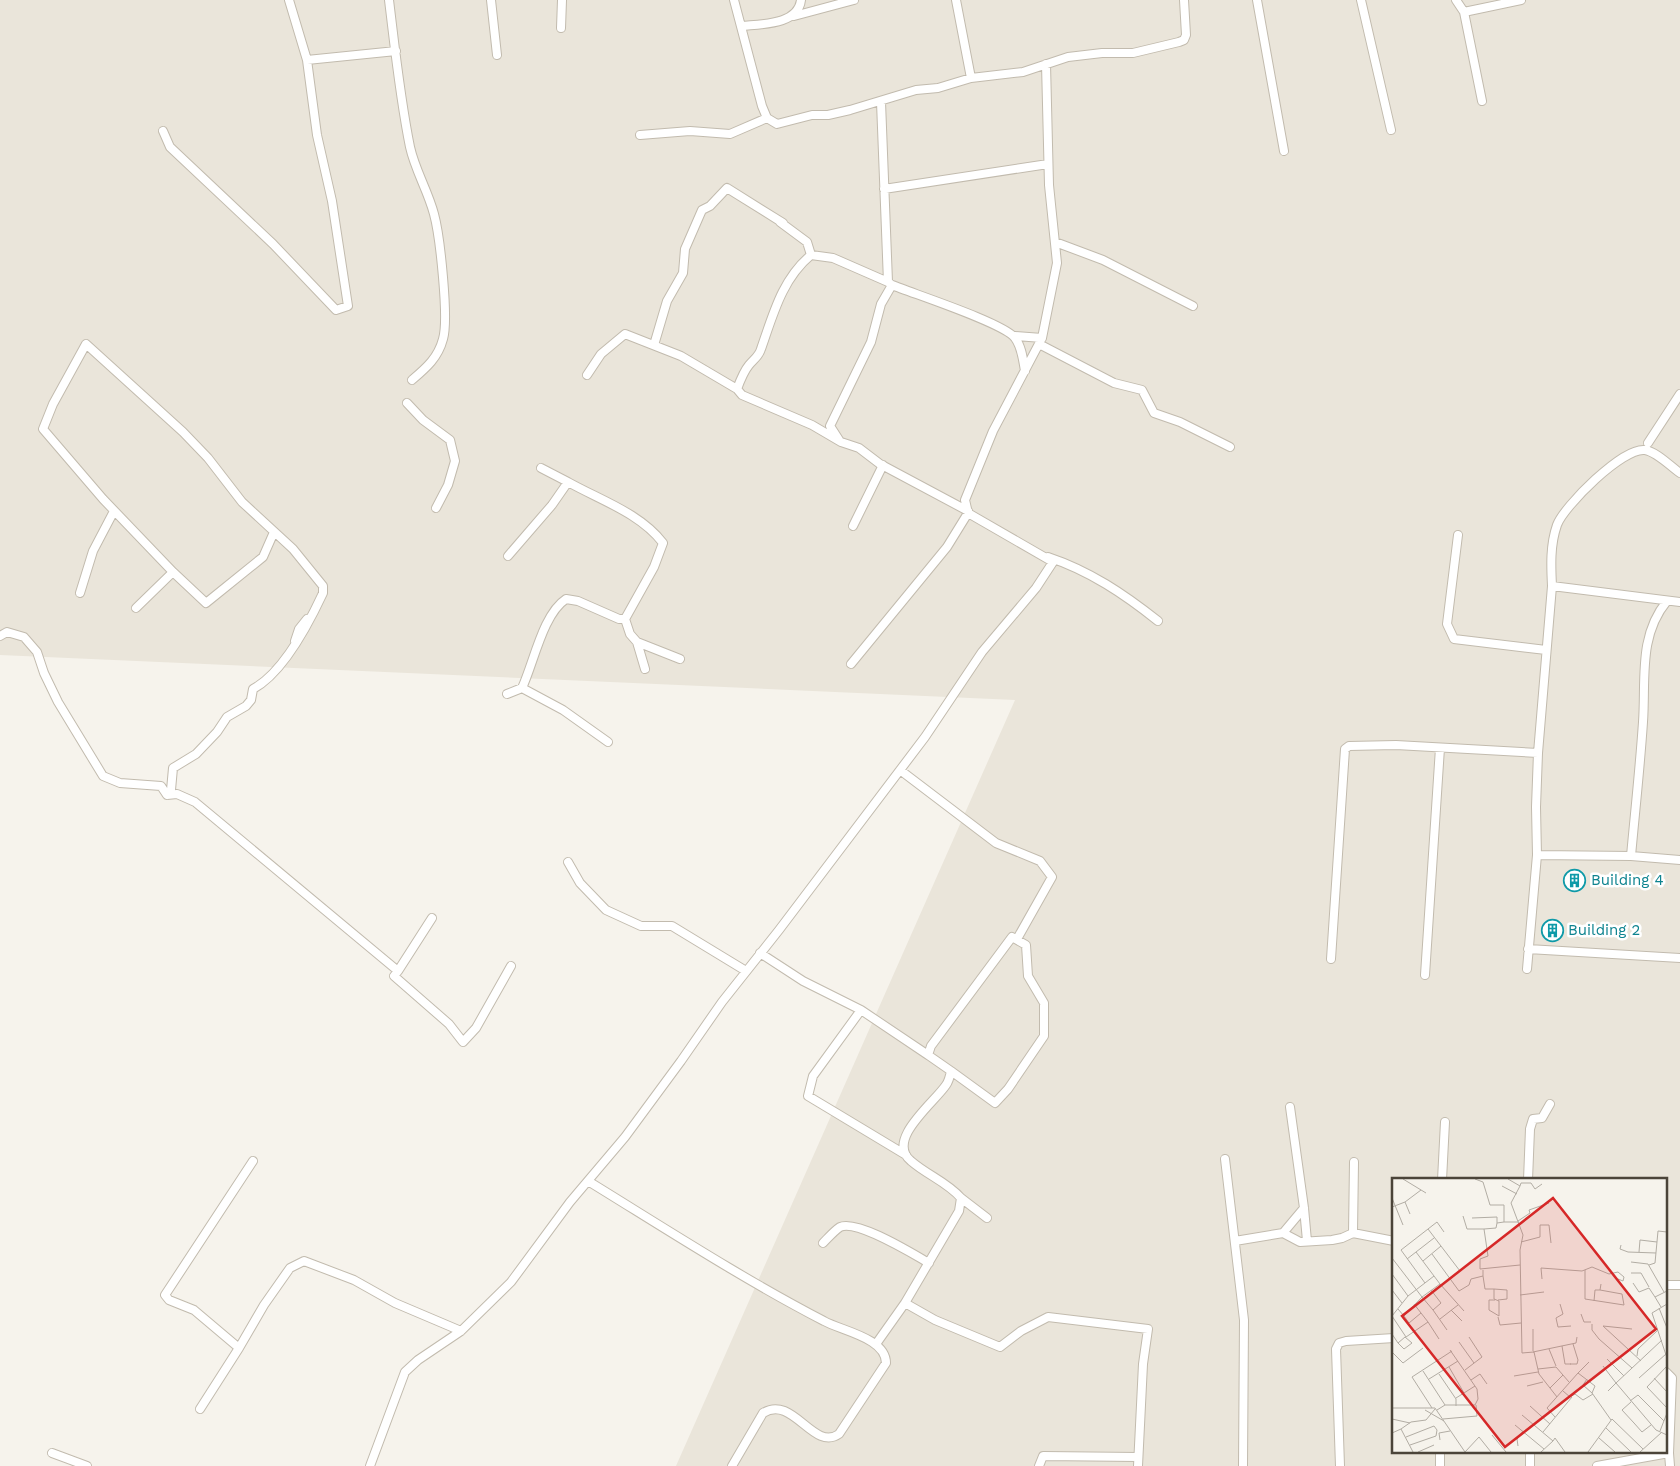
<svg xmlns="http://www.w3.org/2000/svg" width="1680" height="1466" font-family="'Work Sans',sans-serif">
<style>
.residential{fill:#eae5da;fill-rule:evenodd}
.lines{fill:none;stroke-linecap:round;stroke-linejoin:round}
.minor-casing{stroke:#c2bbae;stroke-width:10}
.minor{stroke:#fff;stroke-width:8}
.labels{text-anchor:middle;stroke-width:5;stroke-linejoin:round;paint-order:stroke}
.culture-label{font-size:15px;fill:#0d838f;stroke:#fff;text-anchor:start}
.inset-road{fill:none;stroke:#b2ada4;stroke-width:1}
.view{fill:#d62828;fill-opacity:0.15;stroke:#d62828;stroke-width:2.5}
.inset-edge{fill:none;stroke:#4b4439;stroke-width:2.5}
</style>
<rect width="100%" height="100%" fill="#f6f3ec"/>
<!-- residential -->
<path class="residential" d="M 0,0 L 1680,0 L 1680,1466 L 676,1466 L 1015,700 L 0,655 ZM 1394,1180 L 1666,1180 L 1666,1452 L 1394,1452 Z"/>
<g class="lines">
<defs>
<path id="minor" d="M 389,0 C 395,49 400,98 410,147 C 415,170 428,191 434,214 C 440,236 449,319 443,339 C 438,358 426,368 412,380
M 491,0 L 497,55
M 734,0 L 762,106 L 767,118 L 777,124 L 812,115 L 828,115 L 850,110 L 916,90 L 938,88 L 971,78 L 1023,72 L 1068,57 L 1102,53 L 1133,53 L 1179,42 L 1184,40 L 1186,35 L 1184,0
M 956,0 L 971,78
M 1257,0 L 1284,151
M 1361,0 L 1391,130
M 1456,0 L 1464,12 L 1482,101
M 1464,12 L 1521,0
M 794,16 L 854,0
M 742,26 C 761,24 798,25 801,0
M 561,28 L 562,0
M 307,60 L 396,51
M 881,102 L 888,282 L 892,285 C 914,294 1004,323 1015,338 C 1022,347 1023,360 1025,371
M 163,131 L 170,147 L 273,244 L 336,310 L 348,306 L 332,201 L 317,135 L 307,60 L 289,0
M 640,135 L 690,131 L 730,134 L 767,118
M 884,189 L 1048,164
M 1055,242 L 1103,260 L 1193,306
M 811,255 L 833,258 L 888,282
M 1015,336 L 1042,338
M 1039,344 L 1114,383 L 1142,390 L 1154,413 L 1180,422 L 1230,447
M 654,345 L 667,301 L 683,273 L 685,249 L 702,210 L 710,206 L 727,188 L 783,223
M 587,375 L 601,354 L 625,334 L 681,356 L 737,389 L 742,395 L 812,425 L 841,442 L 859,448 L 880,464 L 968,511
M 737,389 C 740,381 744,371 749,365 C 754,359 759,356 761,349 C 773,315 782,279 811,255 L 807,242 L 780,222
M 407,403 L 423,420 L 450,440 L 455,461 L 448,485 L 436,508
M 839,440 L 830,426 L 871,342 L 881,304 L 892,285
M 1648,443 L 1680,394
M 853,526 L 883,465
M 1458,535 L 1447,624 L 1454,639 L 1546,650
M 508,556 L 552,505 L 568,482 L 541,468
M 1048,557 C 1090,571 1124,594 1158,621
M 1552,586 L 1680,602
M 80,593 L 93,551 L 114,511
M 136,608 L 173,572 L 206,603 L 263,557 L 274,532
M 625,619 L 630,634 L 637,642 L 680,659
M 0,636 L 7,632 L 24,637 L 37,652 L 44,673 L 58,702 L 103,776 L 120,783 L 161,786 L 167,795 L 177,794 L 195,802 L 398,971 L 394,976 L 449,1024 L 463,1042 L 476,1028 L 511,966
M 295,641 L 299,629 L 307,619
M 637,642 L 645,669
M 851,664 L 947,547 L 968,513
M 522,688 C 534,662 543,614 566,599 L 578,601 L 619,619 L 625,619 L 654,567 L 663,543 C 640,513 600,500 568,482
M 507,694 L 522,688 L 563,710 L 608,742
M 900,770 L 996,843 L 1040,861 L 1052,877 L 1017,939
M 167,795 L 171,790 L 173,768 L 196,754 L 217,732 L 227,717 L 246,706 L 251,700 L 253,689 C 283,673 309,623 323,593 L 323,586 L 293,549 L 242,502 L 208,458 L 183,432 L 86,344 L 53,404 L 43,429 L 103,499 L 173,572
M 1537,855 L 1631,856 L 1680,860
M 1631,856 C 1635,812 1640,767 1643,722 C 1646,680 1638,636 1667,601
M 568,862 L 580,883 L 606,910 L 641,926 L 672,926 L 746,971
M 1528,949 L 1680,958
M 760,953 L 803,981 L 861,1010
M 1331,959 L 1345,749 L 1349,746 L 1396,745 L 1538,753
M 1527,969 L 1537,855 L 1536,807 L 1538,753 L 1552,586 C 1551,566 1550,545 1557,525 C 1564,506 1623,447 1645,450 C 1657,452 1670,466 1680,473
M 398,971 L 432,918
M 1425,975 L 1440,748
M 1290,1107 L 1304,1208 L 1307,1241
M 906,1155 L 808,1096 L 813,1076 L 861,1010 L 928,1055
M 1225,1159 L 1244,1320 L 1243,1466
M 253,1161 L 165,1295 L 169,1300 L 194,1310 L 239,1348 L 264,1305 L 290,1268 L 304,1261 L 354,1280 L 395,1303 L 461,1331
M 1442,1180 L 1445,1122
M 1528,1180 L 1530,1129 L 1533,1119 L 1542,1118 L 1550,1104
M 588,1181 C 666,1229 743,1279 824,1321 C 842,1331 886,1338 886,1363 L 839,1434 C 813,1452 793,1394 763,1413 L 732,1466
M 961,1198 L 987,1218
M 1283,1233 L 1304,1208
M 1353,1233 L 1354,1162
M 1235,1241 L 1283,1233 L 1300,1242 L 1332,1240 L 1342,1238 L 1353,1233 L 1394,1241
M 823,1243 C 828,1238 834,1231 840,1227 C 857,1219 913,1254 929,1263
M 1666,1285 L 1680,1285
M 905,1303 L 959,1211 L 961,1198 C 947,1182 927,1175 911,1161 C 885,1140 934,1103 946,1085 C 949,1081 950,1076 951,1071 L 928,1055 L 931,1046 L 1012,937 L 1026,945 L 1028,976 L 1044,1003 L 1044,1036 L 1008,1089 L 995,1103 L 951,1071
M 876,1344 L 905,1303 L 935,1320 L 1000,1347 L 1021,1331 L 1048,1317 L 1148,1329 L 1143,1364 L 1138,1466
M 1666,1372 L 1672,1378 L 1669,1453
M 200,1409 L 239,1348
M 1440,1452 L 1440,1466
M 52,1453 L 87,1466
M 370,1466 L 405,1372 L 418,1360 L 461,1331 L 511,1282 L 570,1202 L 625,1137 L 681,1061 L 722,1002 L 779,930 L 925,737 L 982,652 L 1036,588 L 1053,562 L 968,513 L 965,500 L 993,431 L 1042,338 L 1057,263 L 1049,185 L 1046,64
M 1039,1466 L 1043,1456 L 1138,1457
M 1340,1466 L 1336,1349 L 1339,1343 L 1346,1341 L 1394,1338
M 1530,1466 L 1530,1452
M 1597,1466 L 1669,1453 L 1670,1466"/>
</defs>
<!-- minor casing -->
<use href="#minor" class="minor-casing"/>
<!-- minor -->
<use href="#minor" class="minor"/>
</g>
<!-- icons -->
<defs>
<symbol id="building-ring" viewBox="-11 -11 22 22"><circle r="9.5" fill="#fff" stroke="#0f9aa8" stroke-width="1.5"/><path d="M-4-6H4V6H1V3H-1V6H-4ZM-2.5-4.3h1.7v1.8h-1.7ZM.8-4.3h1.7v1.8H.8ZM-2.5-1h1.7V.8h-1.7ZM.8-1h1.7V.8H.8Z" fill="#0f9aa8"/></symbol>
</defs>
<g fill-rule="evenodd">
<use href="#building-ring" x="1562" y="868" width="25" height="25"/>
<use href="#building-ring" x="1540" y="918" width="25" height="25"/>
</g>
<g class="labels">
<!-- culture labels -->
<g class="culture-label">
<text x="1591" y="885">Building 4</text>
<text x="1568" y="935">Building 2</text>
</g>
</g>
<!-- overview -->
<g transform="translate(1392 1178)">
<rect width="275" height="275" fill="#f6f3ec"/>
<path class="inset-road" d="M 11,1 L 34,15M 83,1 L 91,4 L 98,27 L 112,27 L 112,44 L 127,44M 116,1 L 128,8 L 129,5 L 139,5 L 143,11 L 150,6M 110,8 L 125,16M 128,8 L 119,25 L 131,57 L 128,72 L 130,175 L 142,174 L 147,196 L 165,219M 0,20 L 11,47M 13,24 L 29,12M 0,29 L 13,24 L 18,36M 71,38 L 75,51 L 92,51M 80,40 L 105,39 L 105,45M 126,43 L 138,35 L 137,32 L 157,25M 112,44 L 105,45 L 104,50 L 92,51 L 96,78 L 88,81 L 88,91 L 128,87M 36,51 L 45,44 L 52,54M 129,64 L 148,59 L 148,47 L 157,47 L 159,65M 229,67 L 228,71 L 236,74 L 264,75M 247,74 L 248,62 L 265,64M 40,76 L 67,113 L 77,107 L 79,101 L 91,98 L 91,92M 0,80 L 30,119 L 48,106 L 24,74M 15,81 L 42,60M 31,83 L 49,68M 239,84 L 256,86 L 272,114M 257,87 L 263,85 L 266,53 L 275,54M 193,92 L 193,121 L 232,127 L 230,116 L 208,112M 239,95 L 249,95 L 257,109M 0,96 L 16,118M 91,98 L 93,111 L 102,111 L 102,121 L 107,123 L 107,138 L 97,132 L 97,122 L 103,122M 150,101 L 149,90 L 190,93 L 200,89 L 217,96 L 226,94 L 232,99 L 231,103 L 226,101M 33,105 L 9,72 L 36,51 L 68,93 L 59,100M 241,105 L 247,114 L 257,110 L 263,119M 48,106 L 72,133M 102,111 L 115,112 L 115,121 L 106,122M 0,112 L 10,125M 128,117 L 152,114M 202,123 L 203,112 L 208,112 L 209,106M 168,126 L 171,136 L 164,140 L 166,149 L 179,148M 275,126 L 260,135 L 275,180M 269,129 L 263,119 L 275,113M 267,130 L 275,150M 6,131 L 12,138 L 30,119 L 41,132 L 49,125 L 39,112M 41,132 L 55,152M 59,132 L 70,143M 189,136 L 192,144 L 199,144M 0,138 L 14,159 L 36,144 L 22,126M 0,138 L 16,118 L 42,98M 12,138 L 17,145 L 29,135M 106,139 L 108,147 L 129,145M 48,141 L 66,127M 36,144 L 47,161M 200,146 L 200,152 L 207,161 L 240,190M 141,151 L 141,173M 240,151 L 211,148 L 249,183M 0,156 L 6,165 L 13,159M 270,162 L 224,205 L 264,252 L 275,257M 67,164 L 82,185M 6,165 L 12,171 L 20,165 L 13,159M 170,168 L 173,186 L 179,186M 157,171 L 164,188M 0,174 L 11,185 L 31,170M 141,174 L 184,165 L 185,159M 245,178 L 246,171 L 266,152M 215,181 L 232,198M 178,186 L 185,186 L 186,182 L 181,166M 211,188 L 224,205 L 216,213M 275,188 L 255,209 L 275,230M 57,189 L 72,215M 146,191 L 164,189 L 177,204M 73,192 L 90,179 L 77,159M 31,193 L 53,227M 186,195 L 197,184M 47,196 L 64,221 L 64,228M 122,198 L 146,194M 247,200 L 274,176M 262,200 L 275,214M 37,201 L 66,183M 195,201 L 191,207 L 200,215M 79,202 L 88,196 L 95,206M 135,208 L 151,204M 158,210 L 171,197M 171,213 L 178,219 L 183,216 L 191,222 L 201,216M 64,220 L 83,208M 238,223 L 246,217 L 272,243M 239,224 L 230,232 L 242,245 L 250,254 L 259,247M 138,228 L 158,246M 0,230 L 43,230 L 73,274M 40,230 L 20,199 L 60,173M 33,232 L 52,243M 45,232 L 53,227 L 83,227 L 86,221 L 85,211 L 58,172M 130,237 L 161,263 L 163,260 L 173,274M 163,239 L 155,230 L 186,195 L 203,208 L 200,215 L 219,242M 0,241 L 18,245M 51,241 L 85,238 L 84,227M 123,247 L 152,271M 214,250 L 239,274M 9,251 L 19,244 L 34,242 L 43,231M 268,253 L 275,235M 151,254 L 180,219M 0,255 L 9,251 L 21,274M 100,257 L 114,274M 14,259 L 42,248 L 45,252 L 44,258 L 18,267M 207,260 L 223,274M 48,262 L 47,255 L 58,253M 126,268 L 125,261 L 131,253M 26,274 L 42,267M 73,274 L 87,259 L 99,274M 149,274 L 161,263M 196,274 L 220,241 L 251,271M 248,274 L 270,254"/>
<path class="view" d="M 161,20 L 264,151 L 113,269 L 10,138 Z"/>
<rect width="275" height="275" class="inset-edge"/>
</g>
</svg>
